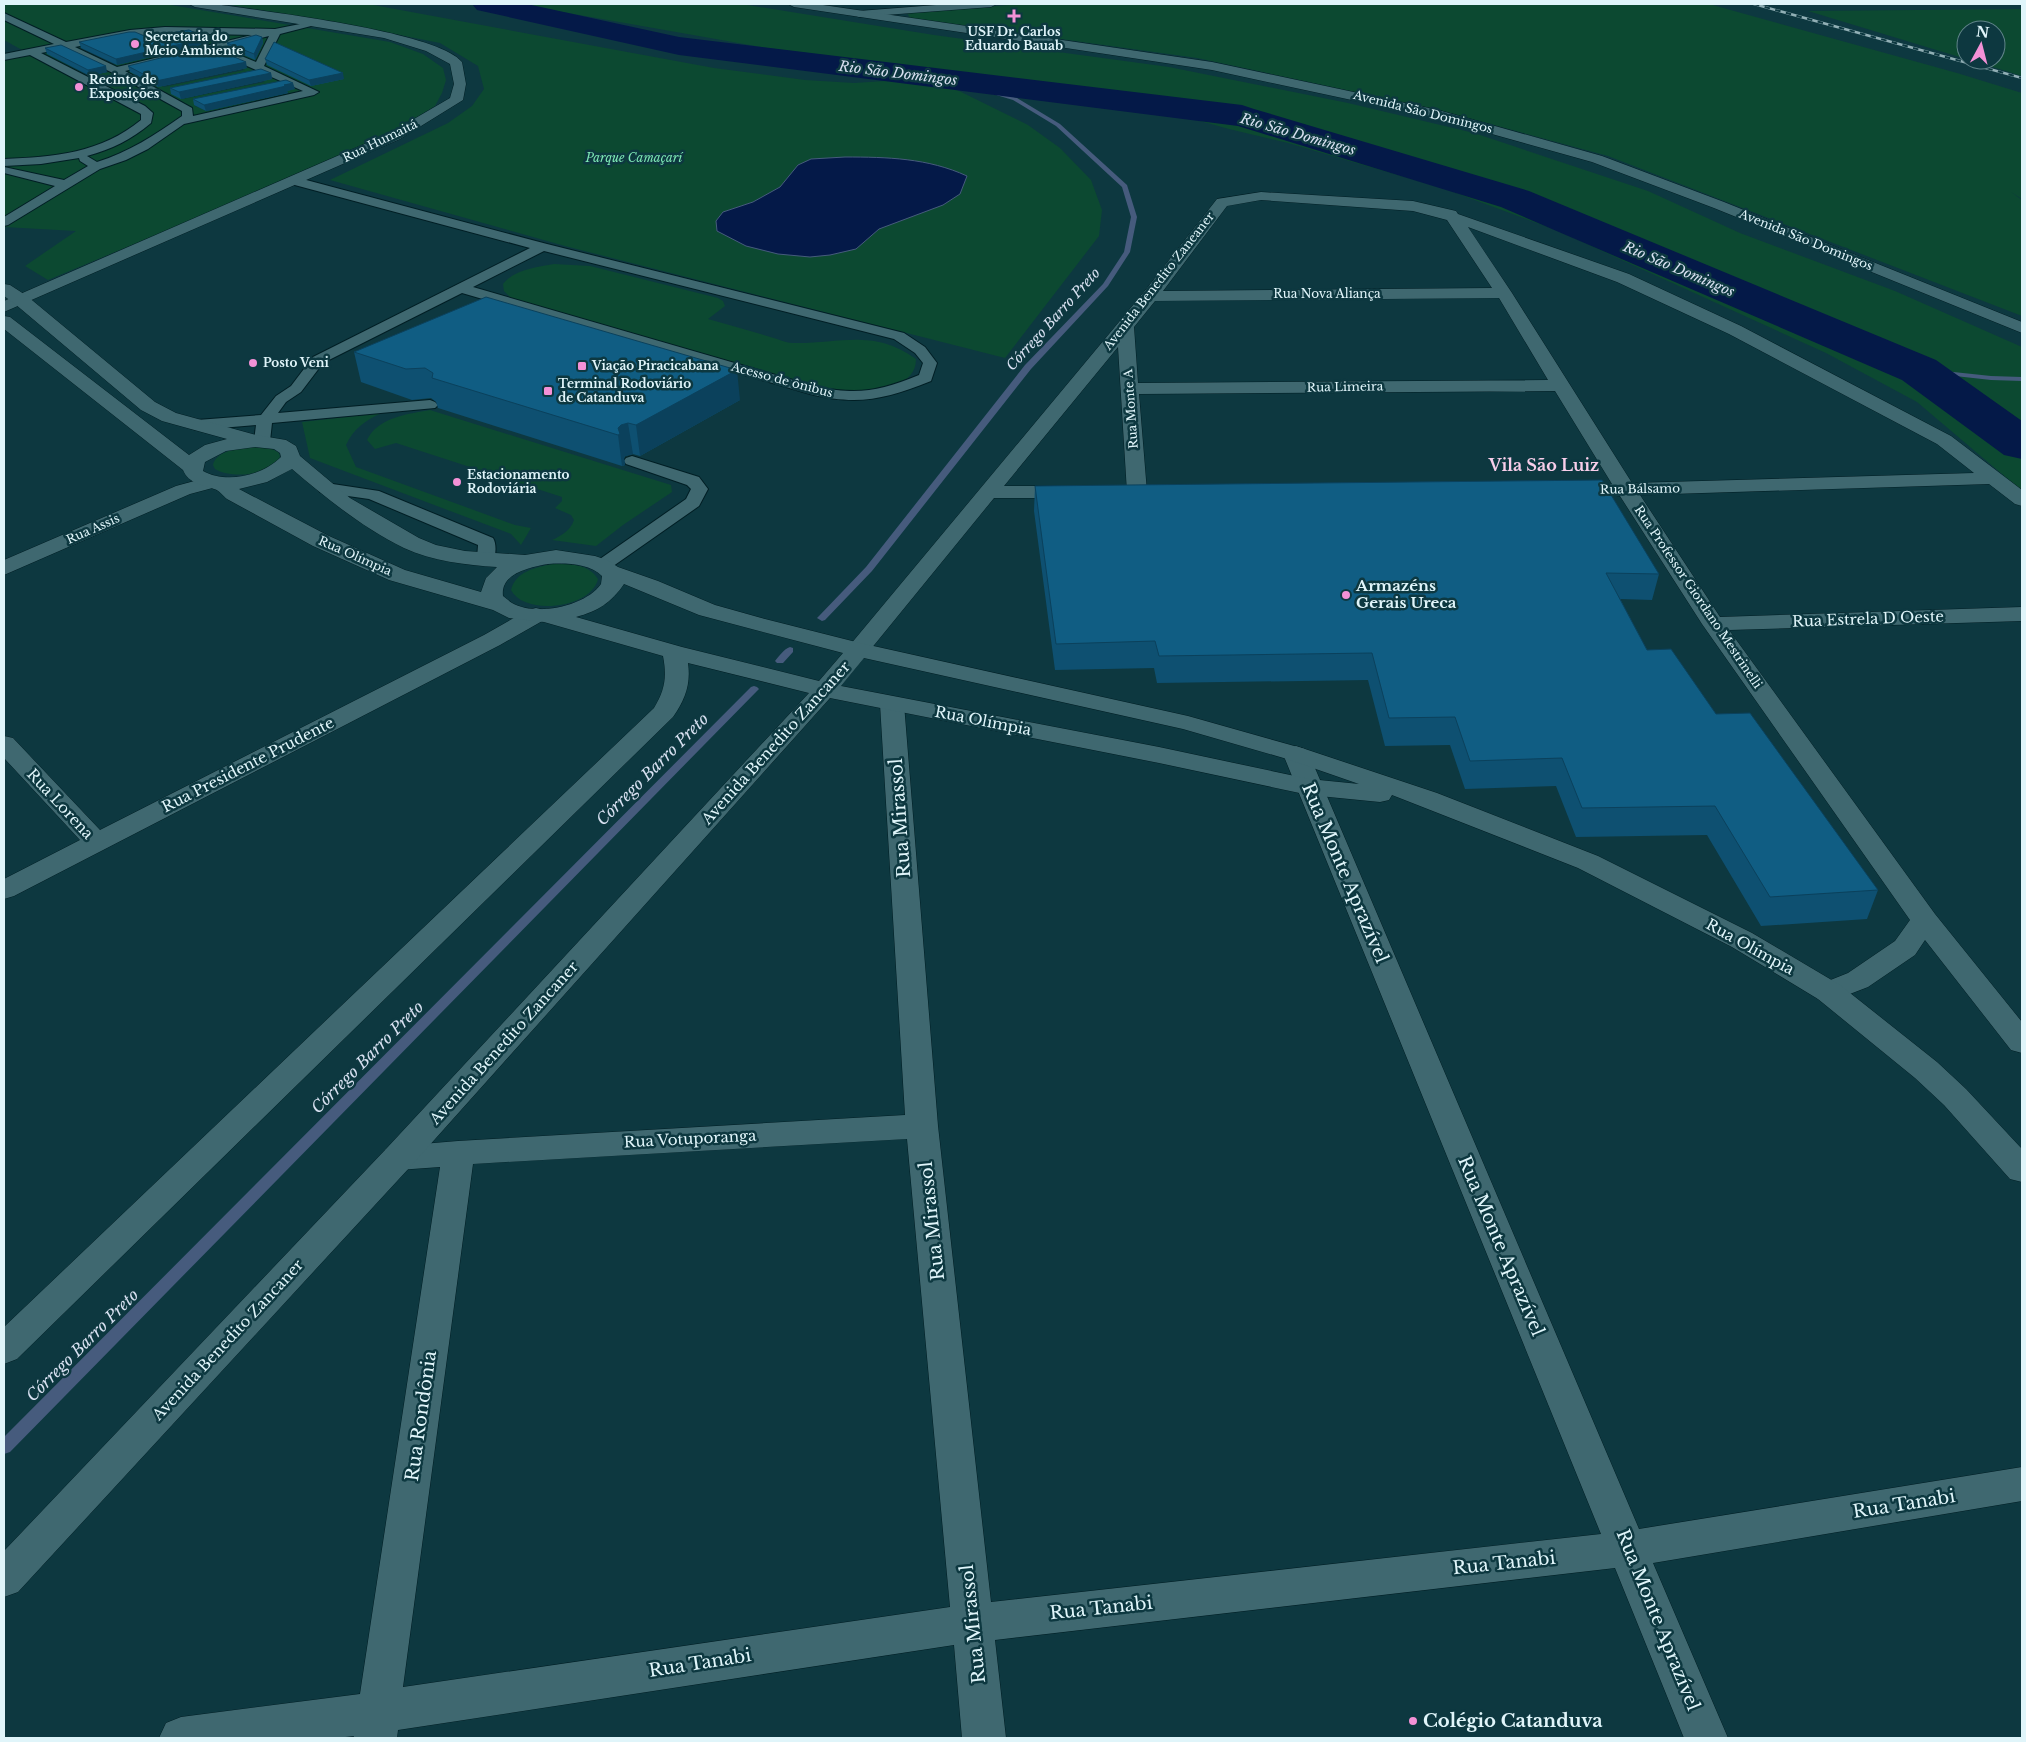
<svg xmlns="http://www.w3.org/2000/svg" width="2026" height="1742" font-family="'Libre Baskerville',serif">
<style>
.green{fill:#0c4931;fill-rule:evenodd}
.water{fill:#041948;stroke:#465b7d}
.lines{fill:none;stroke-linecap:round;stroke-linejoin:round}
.stream{fill:#465b7d;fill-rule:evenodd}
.river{fill:#041948;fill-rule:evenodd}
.lane-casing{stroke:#001e24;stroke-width:2}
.street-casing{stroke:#001e24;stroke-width:1}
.secondary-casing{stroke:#001e24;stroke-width:1}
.lane{fill:#3f6870;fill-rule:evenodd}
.street{fill:#3f6870;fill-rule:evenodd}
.secondary{fill:#3f6870;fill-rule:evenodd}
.rail-casing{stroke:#91afb5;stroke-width:2.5}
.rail{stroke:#0d3840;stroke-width:2;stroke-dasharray:5.5;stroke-linecap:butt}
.wall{fill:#0e5071}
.shaded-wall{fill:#0b415c}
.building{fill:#105d83;stroke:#0b415c}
.poi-dot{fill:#f391d6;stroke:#0d3840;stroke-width:2}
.labels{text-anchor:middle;stroke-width:5;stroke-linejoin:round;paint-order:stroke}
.far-poi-label{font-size:12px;font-weight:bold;fill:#e0f5fa;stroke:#0d3840;text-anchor:start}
.far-street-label{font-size:12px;fill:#e0f5fa;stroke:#0d3840}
.far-park-label{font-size:12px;font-style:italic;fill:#7de7b4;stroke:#0d3840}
.far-water-label{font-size:14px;font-style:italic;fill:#d8e1f1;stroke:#0d3840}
.poi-label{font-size:15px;font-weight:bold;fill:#e0f5fa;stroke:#0d3840;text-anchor:start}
.street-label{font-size:15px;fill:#e0f5fa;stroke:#0d3840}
.far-district-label{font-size:16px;font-weight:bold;fill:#f8ceea;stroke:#0d3840}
.water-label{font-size:16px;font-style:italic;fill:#d8e1f1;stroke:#0d3840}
.near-street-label{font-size:18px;fill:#e0f5fa;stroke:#0d3840}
.near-poi-label{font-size:18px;font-weight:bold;fill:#e0f5fa;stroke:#0d3840;text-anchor:start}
</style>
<rect width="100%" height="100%" fill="#0d3840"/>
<!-- green -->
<path class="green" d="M 4,4 L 165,4 L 390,42 L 423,54 L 443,68 L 446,80 L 442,93 L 435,106 L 374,144 L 48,280 L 25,266 L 76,231 L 4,227 L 4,54 L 22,50 L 4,40 ZM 111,41 L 147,57 L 111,65 L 77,48 ZM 71,52 L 109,71 L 109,72 L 88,76 L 51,56 ZM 234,65 L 245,70 L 164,87 L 154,81 ZM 253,76 L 265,82 L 183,99 L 172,93 ZM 277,88 L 289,93 L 206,111 L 195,106 Z
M 225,4 L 368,4 L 714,68 L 805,80 L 854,83 L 901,80 L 949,86 L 1028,125 L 1060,148 L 1091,180 L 1102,210 L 1099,236 L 1005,358 L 565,246 L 330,180 L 448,123 L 472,106 L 484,89 L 478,66 L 440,43 L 364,28 ZM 780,187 L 879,229 L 856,249 L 723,212 L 753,202 Z
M 517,4 L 741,4 L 934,35 L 1169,67 L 1348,103 L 1474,133 L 1648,191 L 1740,233 L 1895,291 L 2022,347 L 2022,491 L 1917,402 L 1826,353 L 1558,231 L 1445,189 L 1288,143 L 1229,129 L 1073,86 L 767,48 Z
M 1020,4 L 1709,4 L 1957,73 L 2022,93 L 2022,199 L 2011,192 L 2022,200 L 2022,316 L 1608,156 L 1439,110 L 1197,58 L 910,18 L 907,13 Z
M 2022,9 L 2022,76 L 1970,60 L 1996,60 L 1996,30 L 1966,30 L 1966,59 L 1808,11 Z
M 554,264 L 590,266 L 718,298 L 723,301 L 725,306 L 708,319 C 728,325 748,330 767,336 C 776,338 785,343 793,343 C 839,344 873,328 916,359 C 916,395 856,391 831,390 L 511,298 L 504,291 L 503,284 C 513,270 537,267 554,264 Z
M 430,410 L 671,485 L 672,492 L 623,525 L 596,546 L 552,540 C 561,536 571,530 574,520 L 571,515 L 555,508 L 562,501 L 562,497 L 396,443 L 375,449 L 367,440 C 378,417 408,414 430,410 Z
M 381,413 C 365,421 354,428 346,445 L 356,467 L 515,525 L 531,528 L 521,545 L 511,534 L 310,458 L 302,422 Z
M 246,447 C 258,447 269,445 279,453 L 280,457 C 269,476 232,479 215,469 L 213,465 C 216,452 234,449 246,447 Z
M 552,564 C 569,564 588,563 598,579 C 591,609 524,616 511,590 C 516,571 535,568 552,564 Z"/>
<!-- water -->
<path class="water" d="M 845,157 C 887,157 928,158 967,176 L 960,194 L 943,205 L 879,229 L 856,249 L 830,255 L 810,257 L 778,254 L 746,246 L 717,231 L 716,221 L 723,212 L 753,202 L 780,187 L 798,165 L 811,159 Z"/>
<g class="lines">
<!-- stream -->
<path class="stream" d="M 946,78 L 1017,98 L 1060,124 L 1127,185 L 1137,217 L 1130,252 L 1108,286 L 1031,369 L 872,571 L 825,620 L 822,621 L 817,618 L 819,616 L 866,567 L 1025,365 L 1103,284 L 1124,252 L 1131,217 L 1122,187 L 1056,126 L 1013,100 L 946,80 Z
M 1916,368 L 1991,376 L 2022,377 L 2022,381 L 1991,380 L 1919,372 L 1916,372 Z
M 790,647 L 793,648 L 793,652 L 783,663 L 777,663 L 775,661 C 779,656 784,649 790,647 Z
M 754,686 L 757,687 L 759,689 L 757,691 L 10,1452 L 4,1454 L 4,1437 L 751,687 Z"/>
<!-- river -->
<path class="river" d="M 472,4 L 527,4 L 679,37 L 1242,105 L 1254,109 L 1529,191 L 1936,360 L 2022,421 L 2022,459 L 2004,455 L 1902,380 L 1501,207 L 1238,126 L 679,55 L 477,10 Z"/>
<defs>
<path id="lane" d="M 4,13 L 66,42 L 130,30 L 165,27 L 275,29 L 315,21 L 315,25 L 280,34 L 264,66 L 319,92 L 314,95 L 184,124 L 148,149 L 126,160 L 100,169 L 8,225 L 4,226 L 4,217 L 55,186 L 4,173 L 4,167 L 64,180 L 88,166 L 80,161 L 79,158 L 41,164 L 4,166 L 4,159 C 54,157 101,153 141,120 L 141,114 L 30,55 L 4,60 L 4,54 L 54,44 L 4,20 ZM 165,33 L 252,35 L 117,67 L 75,47 L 130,36 ZM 269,36 L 256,62 L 222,48 ZM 63,49 L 115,74 L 182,111 L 182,116 C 155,135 129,152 97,162 L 87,156 C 112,149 131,140 151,123 L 153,113 L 145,106 L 41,53 ZM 211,50 L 303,91 L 193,116 L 192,108 L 125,71 Z
M 295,177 L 547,244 L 904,333 L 925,347 L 937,363 L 931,381 C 886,399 858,406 810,394 L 462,293 L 323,363 L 301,392 L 286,402 L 278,413 L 430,400 L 435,402 L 438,405 L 435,408 L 272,423 L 270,441 L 268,444 L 256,444 L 254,441 L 256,425 L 197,430 L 191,428 L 189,425 L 191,422 L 197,420 L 261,415 L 276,396 L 291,386 L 313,357 L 530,248 L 291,184 L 289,181 ZM 544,251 L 894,339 L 915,353 L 923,363 L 919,375 C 880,391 859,395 817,387 L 473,287 Z
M 632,456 L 699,477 L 708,489 L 699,506 L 609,569 L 603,570 L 597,569 L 594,565 L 597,561 L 686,499 L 691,489 L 687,485 L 626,464 L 624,461 L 626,458 Z
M 326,483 L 379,491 L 493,538 C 497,544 496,557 492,563 L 486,564 L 480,563 L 477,559 L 478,545 L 369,499 L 320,492 L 318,488 L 320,484 Z"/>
<path id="street" d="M 189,4 L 215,4 C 260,11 437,31 462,62 L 466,84 L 463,100 L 400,139 L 4,312 L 4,301 L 390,133 L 450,98 L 454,84 L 450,64 L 426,51 L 384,38 L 195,7 Z
M 949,4 L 997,4 L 991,7 L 859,17 L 853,14 L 859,11 Z
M 1261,192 L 1413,201 L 1456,211 L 1458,214 L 1629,274 L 1741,326 L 1951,436 L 2022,490 L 2022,506 L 2015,504 L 1989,484 L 1640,495 L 1720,617 L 2022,607 L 2022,621 L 1729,630 L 1935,914 L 2022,1022 L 2022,1053 L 2011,1050 L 1925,940 L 1915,955 L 1868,987 L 1829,1002 L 1818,999 L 1814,992 L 1818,985 L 1848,973 L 1895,941 L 1910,920 L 1702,624 L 1620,496 L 1604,494 L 1601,490 L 1604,486 L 1612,484 L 1555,391 L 1139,394 L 1147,492 L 1144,496 L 1137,498 L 1130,496 L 1127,492 L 1118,347 L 1004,486 L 1073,486 L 1080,488 L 1083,492 L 1080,496 L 1073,498 L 994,498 L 866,655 L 858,657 L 850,655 L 846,650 L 850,645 L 1144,292 L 1217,199 ZM 1261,200 L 1413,211 L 1447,220 L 1492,288 L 1163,291 L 1227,206 ZM 1468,227 L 1617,282 L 1729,334 L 1937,444 L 1974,473 L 1632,483 L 1512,293 ZM 1499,298 L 1548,380 L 1138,383 L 1134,327 L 1155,301 Z
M 213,476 L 220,478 L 223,482 L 220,486 L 190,494 L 4,575 L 4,560 L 176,486 Z
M 536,608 L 544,610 L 547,615 L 544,620 L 500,645 L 14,896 L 4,899 L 4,879 L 80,840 L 4,758 L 4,736 L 13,738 L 100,830 L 484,635 L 528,610 Z
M 892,697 L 901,699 L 904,704 L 938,1126 L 991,1602 L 1601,1534 L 1283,754 L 1287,749 L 1296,746 L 1305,749 L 1309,754 L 1639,1529 L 2022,1467 L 2022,1501 L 1653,1563 L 1728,1738 L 1684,1738 L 1615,1568 L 995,1640 L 1006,1738 L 962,1738 L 954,1645 L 398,1730 L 397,1738 L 353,1738 L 354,1736 L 337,1738 L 159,1738 L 166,1723 L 181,1717 L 360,1694 L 440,1167 L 398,1170 L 386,1167 L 382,1158 L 386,1149 L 398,1146 L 458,1141 L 905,1115 L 880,704 L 883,699 ZM 907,1139 L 950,1607 L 403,1687 L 473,1164 Z"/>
<path id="secondary" d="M 788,4 L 816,4 L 1212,62 L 1438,110 L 1602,156 L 1724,202 L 2022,322 L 2022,333 L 1714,208 L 1592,162 L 1431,117 L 1212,70 L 794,7 Z
M 4,284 L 10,285 L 27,296 L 155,402 L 176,413 L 256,435 L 286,440 L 296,446 L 300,456 L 350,498 L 419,538 L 436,545 L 465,551 L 525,555 L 556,550 L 595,556 L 607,560 L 618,567 L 658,581 L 715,605 L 765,619 L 860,643 L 1188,716 L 1305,749 L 1437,793 L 1598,856 L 1752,933 L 1840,985 L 1937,1062 L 1966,1089 L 2022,1149 L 2022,1182 L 2010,1179 L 1944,1105 L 1915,1078 L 1818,999 L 1732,947 L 1578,868 L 1392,795 L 1389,800 L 1380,802 L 1309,795 L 1159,763 L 830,698 L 410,1167 L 18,1592 L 4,1597 L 4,1551 L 386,1149 L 809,693 L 688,663 C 691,684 685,700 673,717 L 17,1359 L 4,1364 L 4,1327 L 654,708 C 665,690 667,677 663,656 L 544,622 L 509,618 L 493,610 L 389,580 L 313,546 L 227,499 C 223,496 219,490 214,489 C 201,484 189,484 183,470 L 4,329 L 4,316 L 10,317 L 189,455 L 205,445 L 227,439 L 162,421 L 141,410 L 15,304 L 4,296 ZM 255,447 L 274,449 L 280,453 L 281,457 C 262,476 226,484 203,471 L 205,462 L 226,451 ZM 292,469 C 326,498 363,528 404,548 C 432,561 466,565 497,567 L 486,578 L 481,592 L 405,570 L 329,536 L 239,489 L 267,482 ZM 548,564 C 565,563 589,563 602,576 L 601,584 C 586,606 536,617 512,603 C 509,601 506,598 503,596 C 500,573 531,567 548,564 ZM 624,584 L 699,615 L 843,653 L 819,681 L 682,647 L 576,617 C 598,611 611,603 624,584 ZM 864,658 L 1183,729 L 1287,759 L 1359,784 L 1309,779 L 1159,747 L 841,686 Z"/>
</defs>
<!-- lane casing -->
<use href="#lane" class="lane-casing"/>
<!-- street casing -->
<use href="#street" class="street-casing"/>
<!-- secondary casing -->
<use href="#secondary" class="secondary-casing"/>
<!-- lane -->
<use href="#lane" class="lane"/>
<!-- street -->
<use href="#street" class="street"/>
<!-- secondary -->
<use href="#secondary" class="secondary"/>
<defs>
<path id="rail" d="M 1754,4 L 2022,78"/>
</defs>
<!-- rail casing -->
<use href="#rail" class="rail-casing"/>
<!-- rail -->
<use href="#rail" class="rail"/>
</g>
<!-- wall -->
<path class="wall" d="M 147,37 L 209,43 L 117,65 L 81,48 L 79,42 Z
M 262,37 L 263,43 L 255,60 L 228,48 L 227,43 Z
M 45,48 L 107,72 L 90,76 L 47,54 Z
M 265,59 L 344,79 L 311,86 L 267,65 Z
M 128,66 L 247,68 L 158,87 L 130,72 Z
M 271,73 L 272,79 L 181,99 L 171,94 L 170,88 Z
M 295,89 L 287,91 L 288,93 L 206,111 L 194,105 L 193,99 Z
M 354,352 L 740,400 L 640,456 L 633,454 L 625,456 L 624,458 L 625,465 L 622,466 L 438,408 L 436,402 L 431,398 L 412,400 L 361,382 Z
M 1035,486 L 1659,574 L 1652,600 L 1620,599 L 1647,650 L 1716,714 L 1878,890 L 1867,919 L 1761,926 L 1707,835 L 1576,837 L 1556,786 L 1465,789 L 1450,745 L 1385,746 L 1368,680 L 1157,683 L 1154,668 L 1055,670 L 1034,511 Z"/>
<!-- shaded-wall -->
<path class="shaded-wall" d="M 262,37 L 263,43 L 255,60 L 254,54 Z
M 207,38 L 209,43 L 117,65 L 116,59 Z
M 246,62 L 247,68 L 158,87 L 156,81 Z
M 106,66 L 107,72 L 90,76 L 88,70 Z
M 271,73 L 272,79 L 181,99 L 179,92 Z
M 343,73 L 344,79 L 311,86 L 309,80 Z
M 293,83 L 295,89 L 287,91 L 288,93 L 206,111 L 204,105 Z
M 737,370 L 740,400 L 640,456 L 636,425 Z
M 628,423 L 633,454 L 625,456 L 624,458 L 625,465 L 622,466 L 618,435 L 618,428 L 621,425 Z"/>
<!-- building -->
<path class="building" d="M 189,30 L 207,38 L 116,59 L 79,42 L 129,32 L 135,32 L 147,37 Z
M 256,35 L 262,37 L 254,54 L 227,43 Z
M 274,42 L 343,73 L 309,80 L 265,59 Z
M 61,45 L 106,66 L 88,70 L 45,48 Z
M 209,46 L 246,62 L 156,81 L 128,66 Z
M 261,69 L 271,73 L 179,92 L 170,88 Z
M 286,80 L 293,83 L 284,85 L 286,86 L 204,105 L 193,99 Z
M 486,297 L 737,370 L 636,425 L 628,423 L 621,425 L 618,428 L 620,434 L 618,435 L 432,378 L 433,373 L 425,368 L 406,369 L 354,352 Z
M 1602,480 L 1659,574 L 1606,573 L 1647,650 L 1671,649 L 1716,714 L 1750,713 L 1878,890 L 1770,897 L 1715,806 L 1582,808 L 1562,758 L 1470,761 L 1455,717 L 1389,718 L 1372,653 L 1159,656 L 1155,641 L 1056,644 L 1035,486 Z"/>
<!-- markers -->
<g class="poi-dot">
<path d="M1011.5 8.5h5v5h5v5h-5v5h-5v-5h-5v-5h5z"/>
<circle cx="135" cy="44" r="5"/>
<circle cx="79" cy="87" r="5"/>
<circle cx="253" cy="363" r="5"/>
<rect x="577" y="361" width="10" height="10" rx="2.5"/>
<rect x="543" y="386" width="10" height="10" rx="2.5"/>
<circle cx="457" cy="482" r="5"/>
<circle cx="1346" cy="595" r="5"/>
<circle cx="1413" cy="1721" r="5"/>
</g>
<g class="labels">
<!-- far-poi labels -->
<g class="far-poi-label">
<text x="1014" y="36" text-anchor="middle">USF Dr. Carlos<tspan x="1014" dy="14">Eduardo Bauab</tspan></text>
<text x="145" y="41">Secretaria do<tspan x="145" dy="14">Meio Ambiente</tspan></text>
<text x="89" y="84">Recinto de<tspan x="89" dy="14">Exposições</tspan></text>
<text x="263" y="367">Posto Veni</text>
<text x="592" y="370">Viação Piracicabana</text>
<text x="558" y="388">Terminal Rodoviário<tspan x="558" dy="14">de Catanduva</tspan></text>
<text x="467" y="479">Estacionamento<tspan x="467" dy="14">Rodoviária</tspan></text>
</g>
<!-- far-street labels -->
<g class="far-street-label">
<text transform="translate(1423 112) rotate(14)" y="4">Avenida São Domingos</text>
<text transform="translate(380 141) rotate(-26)" y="4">Rua Humaitá</text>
<text transform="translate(1806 240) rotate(22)" y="4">Avenida São Domingos</text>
<text transform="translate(1159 281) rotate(-52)" y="4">Avenida Benedito Zaneaner</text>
<text x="1327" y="298">Rua Nova Aliança</text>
<text transform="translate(782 380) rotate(15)" y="4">Acesso de ônibus</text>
<text transform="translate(1345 387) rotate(-1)" y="4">Rua Limeira</text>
<text transform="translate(1131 409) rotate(-94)" y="4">Rua Monte A</text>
<text transform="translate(1640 489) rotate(-1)" y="4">Rua Bálsamo</text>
<text transform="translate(93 529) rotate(-24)" y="4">Rua Assis</text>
<text transform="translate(355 556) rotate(24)" y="4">Rua Olímpia</text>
<text transform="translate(1698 597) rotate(56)" y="4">Rua Professor Giordano Mestrinelli</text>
</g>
<!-- far-park labels -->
<g class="far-park-label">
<text x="634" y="162">Parque Camaçarí</text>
</g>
<!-- far-water labels -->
<g class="far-water-label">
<text transform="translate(898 73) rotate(7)" y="5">Rio São Domingos</text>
<text transform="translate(1298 134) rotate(16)" y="5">Rio São Domingos</text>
<text transform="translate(1679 269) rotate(23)" y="5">Rio São Domingos</text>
<text transform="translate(1053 319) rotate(-48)" y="5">Córrego Barro Preto</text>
</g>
<!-- poi labels -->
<g class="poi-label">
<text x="1356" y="591">Armazéns<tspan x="1356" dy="17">Gerais Ureca</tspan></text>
</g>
<!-- street labels -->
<g class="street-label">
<text transform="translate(1868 619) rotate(-2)" y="5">Rua Estrela D Oeste</text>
<text transform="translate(983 721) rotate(11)" y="5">Rua Olímpia</text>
<text transform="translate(776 743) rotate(-48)" y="5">Avenida Benedito Zancaner</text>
<text transform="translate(248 765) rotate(-27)" y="5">Rua Presidente Prudente</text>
<text transform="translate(60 804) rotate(47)" y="5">Rua Lorena</text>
<text transform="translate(1750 947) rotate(29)" y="5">Rua Olímpia</text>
<text transform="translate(504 1043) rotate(-48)" y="5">Avenida Benedito Zancaner</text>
<text transform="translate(690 1139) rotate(-3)" y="5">Rua Votuporanga</text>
<text transform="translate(228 1340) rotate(-47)" y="5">Avenida Benedito Zancaner</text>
</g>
<!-- far-district labels -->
<g class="far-district-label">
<text x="1544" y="471">Vila São Luiz</text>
</g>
<!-- water labels -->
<g class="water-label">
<text transform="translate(652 769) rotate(-45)" y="6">Córrego Barro Preto</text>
<text transform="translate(367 1057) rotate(-45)" y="6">Córrego Barro Preto</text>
<text transform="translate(82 1345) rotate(-45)" y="6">Córrego Barro Preto</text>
</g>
<!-- near-street labels -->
<g class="near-street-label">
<text transform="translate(900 818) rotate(-94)" y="6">Rua Mirassol</text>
<text transform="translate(1345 873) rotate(67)" y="6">Rua Monte Aprazível</text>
<text transform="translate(932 1221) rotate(-96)" y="6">Rua Mirassol</text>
<text transform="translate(1501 1246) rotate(67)" y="6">Rua Monte Aprazível</text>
<text transform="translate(421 1416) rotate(-82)" y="6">Rua Rondônia</text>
<text transform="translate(1904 1504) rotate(-9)" y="6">Rua Tanabi</text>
<text transform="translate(1504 1563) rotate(-6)" y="6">Rua Tanabi</text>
<text transform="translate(1101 1608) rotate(-6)" y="6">Rua Tanabi</text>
<text transform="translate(1658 1620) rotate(68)" y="6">Rua Monte Aprazível</text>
<text transform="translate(973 1624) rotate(-96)" y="6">Rua Mirassol</text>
<text transform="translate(700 1663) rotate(-9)" y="6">Rua Tanabi</text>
</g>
<!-- near-poi labels -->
<g class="near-poi-label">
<text x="1423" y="1727">Colégio Catanduva</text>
</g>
</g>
<!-- border -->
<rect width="2026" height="1742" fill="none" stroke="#e0f5fa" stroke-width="10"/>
<!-- north arrow -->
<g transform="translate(1981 45) rotate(7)"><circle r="24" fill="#0d3840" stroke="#61848a"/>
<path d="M0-4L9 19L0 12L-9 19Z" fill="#f391d6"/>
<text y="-8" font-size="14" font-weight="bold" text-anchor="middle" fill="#e0f5fa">N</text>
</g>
</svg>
